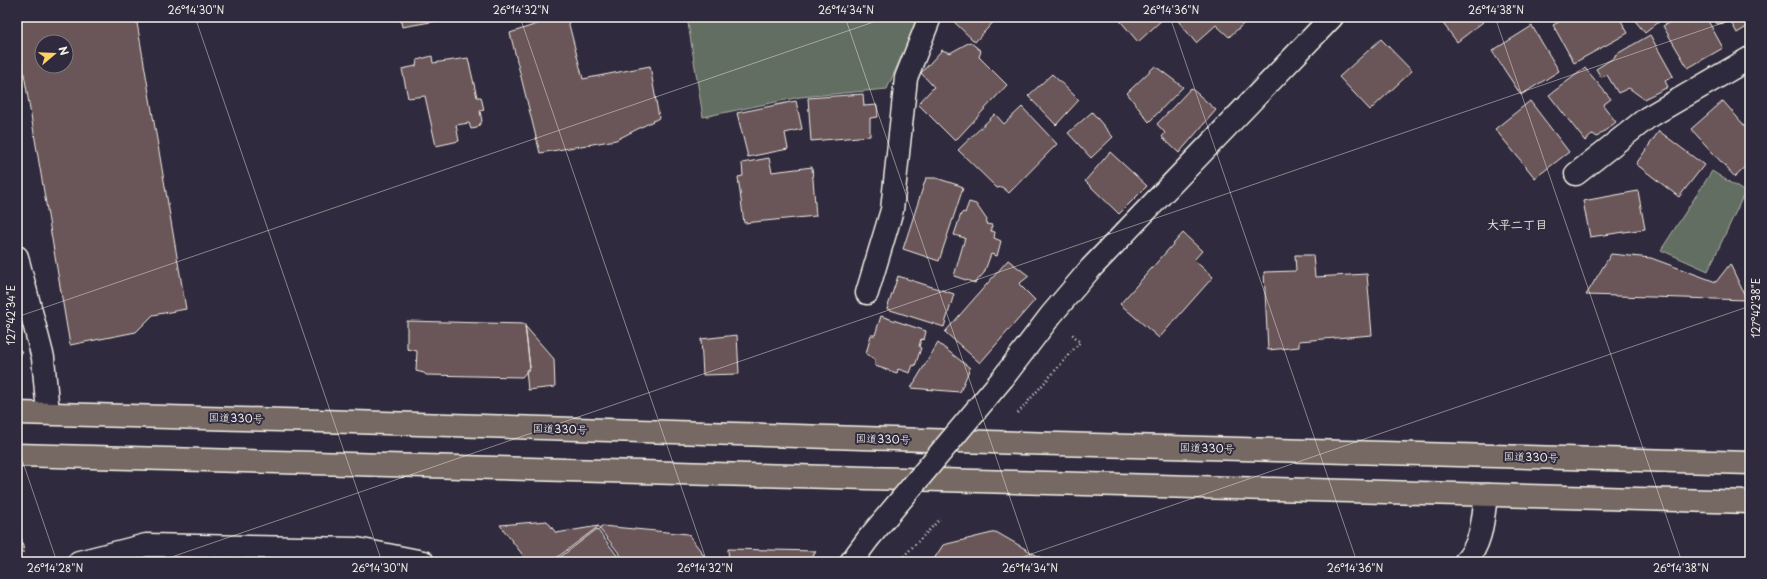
<svg xmlns="http://www.w3.org/2000/svg" width="1767" height="579" font-family="'Playpen Sans','Klee One',sans-serif">
<style>
.green{fill:#646e62;stroke:#acb0a5}
.building{fill:#6a5559;stroke:#f4f1e8;fill-rule:evenodd}
.lines{fill:none;stroke-linecap:round;stroke-linejoin:round}
.minor-casing{stroke:#f4f1e8;stroke-width:25}
.trunk-casing{stroke:#f4f1e8;stroke-width:25}
.path{stroke:#f4f1e8;stroke-width:2.5;stroke-dasharray:1 3;stroke-linecap:butt}
.minor{stroke:#2f2a3d;stroke-width:22}
.trunk{stroke:#766964;stroke-width:22}
.minor-bridge-casing{stroke:#f4f1e8;stroke-width:25;stroke-linecap:butt}
.minor-bridge{stroke:#2f2a3d;stroke-width:22}
.ticks{fill:none;stroke:#f4f1e8;stroke-width:1;stroke-opacity:0.45}
.labels{text-anchor:middle;stroke-width:4;stroke-linejoin:round;paint-order:stroke}
.street-label{font-size:11px;fill:#f4f1e8;stroke:#2f2a3d}
.neighbourhood-label{font-size:12px;font-weight:bold;fill:#f4f1e8;stroke:#2f2a3d}
.neatline{fill:none;stroke:#f4f1e8;stroke-width:1.5}
.ticks-label{font-size:10px;text-anchor:middle;fill:#f4f1e8}
</style>
<rect width="100%" height="100%" fill="#2f2a3d"/>
<filter id="ink" filterUnits="userSpaceOnUse"><feTurbulence type="fractalNoise" baseFrequency=".025" numOctaves="2"/><feDisplacementMap in="SourceGraphic" scale="8" xChannelSelector="R" yChannelSelector="G"/><feConvolveMatrix kernelMatrix="1 2 1 2 8 2 1 2 1" color-interpolation-filters="sRGB"/></filter>
<g filter="url(#ink)">
<!-- green -->
<path class="green" d="M 687,17 L 919,17 L 887,89 L 800,97 L 703,117 Z
M 1712,171 L 1745,192 L 1708,271 L 1661,250 Z"/>
<!-- building -->
<path class="building" d="M 17,17 L 136,17 L 186,309 L 153,315 L 136,332 L 70,345 L 17,33 ZM 42,42 L 66,42 L 66,66 L 42,66 Z
M 400,17 L 459,17 L 402,27 Z
M 558,17 L 567,17 L 583,79 L 650,66 L 659,118 L 616,140 L 540,153 L 510,33 Z
M 949,17 L 998,17 L 975,42 Z
M 1117,17 L 1165,17 L 1138,42 Z
M 1175,17 L 1251,17 L 1229,37 L 1216,25 L 1196,43 Z
M 1438,17 L 1479,17 L 1483,22 L 1457,42 Z
M 1568,17 L 1619,17 L 1628,33 L 1574,63 L 1553,25 Z
M 1632,17 L 1665,17 L 1645,33 Z
M 1679,17 L 1706,17 L 1723,48 L 1688,68 L 1663,26 Z
M 1713,17 L 1750,17 L 1750,25 L 1737,33 L 1731,22 L 1717,24 Z
M 1532,26 L 1559,71 L 1521,95 L 1492,51 Z
M 1650,35 L 1673,76 L 1665,81 L 1668,87 L 1644,99 L 1629,88 L 1618,93 L 1607,75 L 1601,77 L 1596,69 L 1615,57 L 1615,55 Z
M 1381,39 L 1412,71 L 1370,110 L 1339,77 Z
M 970,42 L 981,51 L 979,57 L 1007,85 L 955,141 L 918,104 L 934,87 L 921,73 L 942,50 L 950,53 Z
M 432,56 L 433,63 L 468,58 L 477,97 L 481,97 L 484,110 L 480,111 L 482,121 L 477,128 L 471,129 L 469,123 L 456,125 L 459,141 L 436,146 L 425,96 L 408,98 L 402,69 L 416,66 L 417,60 Z
M 1155,66 L 1183,87 L 1149,122 L 1127,93 Z
M 1585,68 L 1611,99 L 1603,105 L 1616,122 L 1597,137 L 1593,134 L 1585,141 L 1549,95 Z
M 1052,74 L 1079,100 L 1056,125 L 1028,96 Z
M 1191,88 L 1216,110 L 1179,153 L 1162,137 L 1165,133 L 1157,124 Z
M 863,94 L 864,106 L 877,105 L 878,117 L 870,118 L 870,136 L 811,141 L 808,98 Z
M 796,101 L 802,129 L 785,133 L 788,149 L 748,157 L 737,113 Z
M 1530,101 L 1569,152 L 1535,178 L 1495,129 Z
M 1723,101 L 1750,132 L 1750,163 L 1735,177 L 1691,129 Z
M 1022,107 L 1057,144 L 1009,193 L 1002,187 L 997,188 L 958,150 L 995,114 L 1004,124 Z
M 1092,112 L 1113,137 L 1091,158 L 1068,133 Z
M 1659,131 L 1704,165 L 1679,197 L 1636,164 Z
M 1110,152 L 1147,186 L 1119,214 L 1085,181 Z
M 769,158 L 772,172 L 812,167 L 816,216 L 744,223 L 738,177 L 743,176 L 742,163 Z
M 926,178 L 936,178 L 961,186 L 963,188 L 939,261 L 903,249 Z
M 1638,191 L 1645,229 L 1590,237 L 1583,201 Z
M 969,202 L 976,204 L 987,220 L 986,224 L 992,225 L 991,231 L 995,232 L 994,238 L 1001,241 L 997,256 L 991,254 L 984,273 L 975,283 L 954,276 L 965,238 L 954,235 L 961,214 L 963,212 L 965,213 Z
M 1183,233 L 1202,251 L 1194,260 L 1213,277 L 1159,338 L 1120,304 Z
M 1611,254 L 1651,258 L 1716,282 L 1730,264 L 1747,300 L 1586,295 Z
M 1295,255 L 1313,255 L 1315,277 L 1367,274 L 1372,335 L 1299,341 L 1299,347 L 1268,350 L 1264,272 L 1296,271 Z
M 1008,260 L 1029,276 L 1019,284 L 1035,300 L 980,363 L 945,332 Z
M 898,276 L 954,294 L 944,327 L 887,309 Z
M 881,316 L 926,331 L 924,340 L 921,339 L 919,347 L 921,348 L 915,366 L 913,365 L 910,373 L 898,369 L 897,373 L 875,366 L 875,359 L 866,354 L 871,335 L 875,335 Z
M 407,321 L 525,324 L 530,368 L 522,377 L 426,375 L 424,373 L 416,371 L 417,351 L 407,349 Z
M 525,326 L 554,359 L 555,387 L 528,390 L 526,370 L 530,368 Z
M 737,335 L 739,374 L 703,375 L 701,339 Z
M 938,343 L 970,368 L 960,392 L 911,388 Z
M 17,346 L 22,352 L 17,362 Z
M 547,521 L 556,533 L 599,526 L 551,562 L 528,562 L 500,525 Z
M 602,526 L 688,534 L 709,562 L 626,562 L 599,528 Z
M 597,529 L 622,562 L 554,562 Z
M 17,530 L 20,530 L 24,552 L 17,553 Z
M 996,532 L 1048,562 L 932,562 L 943,545 Z
M 728,549 L 816,551 L 810,562 L 729,562 Z"/>
<g class="lines">
<defs>
<path id="minor" d="M 1576,174 L 1647,118 L 1750,58
M 17,257 L 43,358 L 48,413
M 867,293 L 892,210 L 906,78 L 930,17
M 1003,378 L 1051,315 L 1091,268 L 1332,17
M 79,562 L 146,545 L 357,549 L 423,562
M 851,562 L 868,539
M 1465,562 C 1482,544 1483,519 1486,495"/>
<path id="trunk" d="M 17,413 L 320,421 L 1022,443 L 1750,463
M 17,455 L 1750,502"/>
</defs>
<!-- minor casing -->
<use href="#minor" class="minor-casing"/>
<!-- trunk casing -->
<use href="#trunk" class="trunk-casing"/>
<!-- path -->
<path class="path" d="M 1018,413 L 1080,342 L 1072,334
M 898,562 L 940,519"/>
<!-- minor -->
<use href="#minor" class="minor"/>
<!-- trunk -->
<use href="#trunk" class="trunk"/>
<defs>
<path id="minor-bridge" d="M 868,539 L 1003,378"/>
</defs>
<!-- minor-bridge casing -->
<use href="#minor-bridge" class="minor-bridge-casing"/>
<!-- minor-bridge -->
<use href="#minor-bridge" class="minor-bridge"/>
</g>
</g>
<!-- ticks -->
<path class="ticks" d="M 195,17 L 382,562M 520,17 L 707,562M 845,17 L 1032,562M 1170,17 L 1357,562M 1495,17 L 1682,562M 17,24 L 37,17M 17,317 L 888,17M 17,445 L 57,562M 157,562 L 1740,17M 1008,562 L 1750,306"/>
<g class="labels">
<!-- street labels -->
<g class="street-label">
<text transform="translate(236 418) rotate(2)" y="4">国道330号</text>
<text transform="translate(560 429) rotate(2)" y="4">国道330号</text>
<text transform="translate(883 439) rotate(2)" y="4">国道330号</text>
<text transform="translate(1207 448) rotate(2)" y="4">国道330号</text>
<text transform="translate(1531 457) rotate(2)" y="4">国道330号</text>
</g>
<!-- neighbourhood labels -->
<g class="neighbourhood-label">
<text x="1517" y="229">大平二丁目</text>
</g>
</g>
<!-- margin -->
<rect width="1767" height="579" fill="none" stroke="#2f2a3d" stroke-width="44"/>
<!-- north arrow -->
<g transform="translate(54 54) rotate(71)"><circle r="19" fill="#2f2a3d" stroke="#7e7a81"/>
<path d="M0-3L7 15L0 10L-7 15Z" fill="#ffd166"/>
<text y="-6" font-size="11" font-weight="bold" text-anchor="middle" fill="#f4f1e8">N</text>
</g>
<rect x="22" y="22" width="1723" height="535" class="neatline"/>
<g class="ticks-label">
<text x="196" y="14">26°14'30"N</text>
<text x="521" y="14">26°14'32"N</text>
<text x="846" y="14">26°14'34"N</text>
<text x="1171" y="14">26°14'36"N</text>
<text x="1496" y="14">26°14'38"N</text>
<text transform="translate(1756 308) rotate(-90)" y="4">127°42'38"E</text>
<text transform="translate(11 315) rotate(-90)" y="4">127°42'34"E</text>
<text x="55" y="572">26°14'28"N</text>
<text x="380" y="572">26°14'30"N</text>
<text x="705" y="572">26°14'32"N</text>
<text x="1030" y="572">26°14'34"N</text>
<text x="1355" y="572">26°14'36"N</text>
<text x="1681" y="572">26°14'38"N</text>
</g>
</svg>
